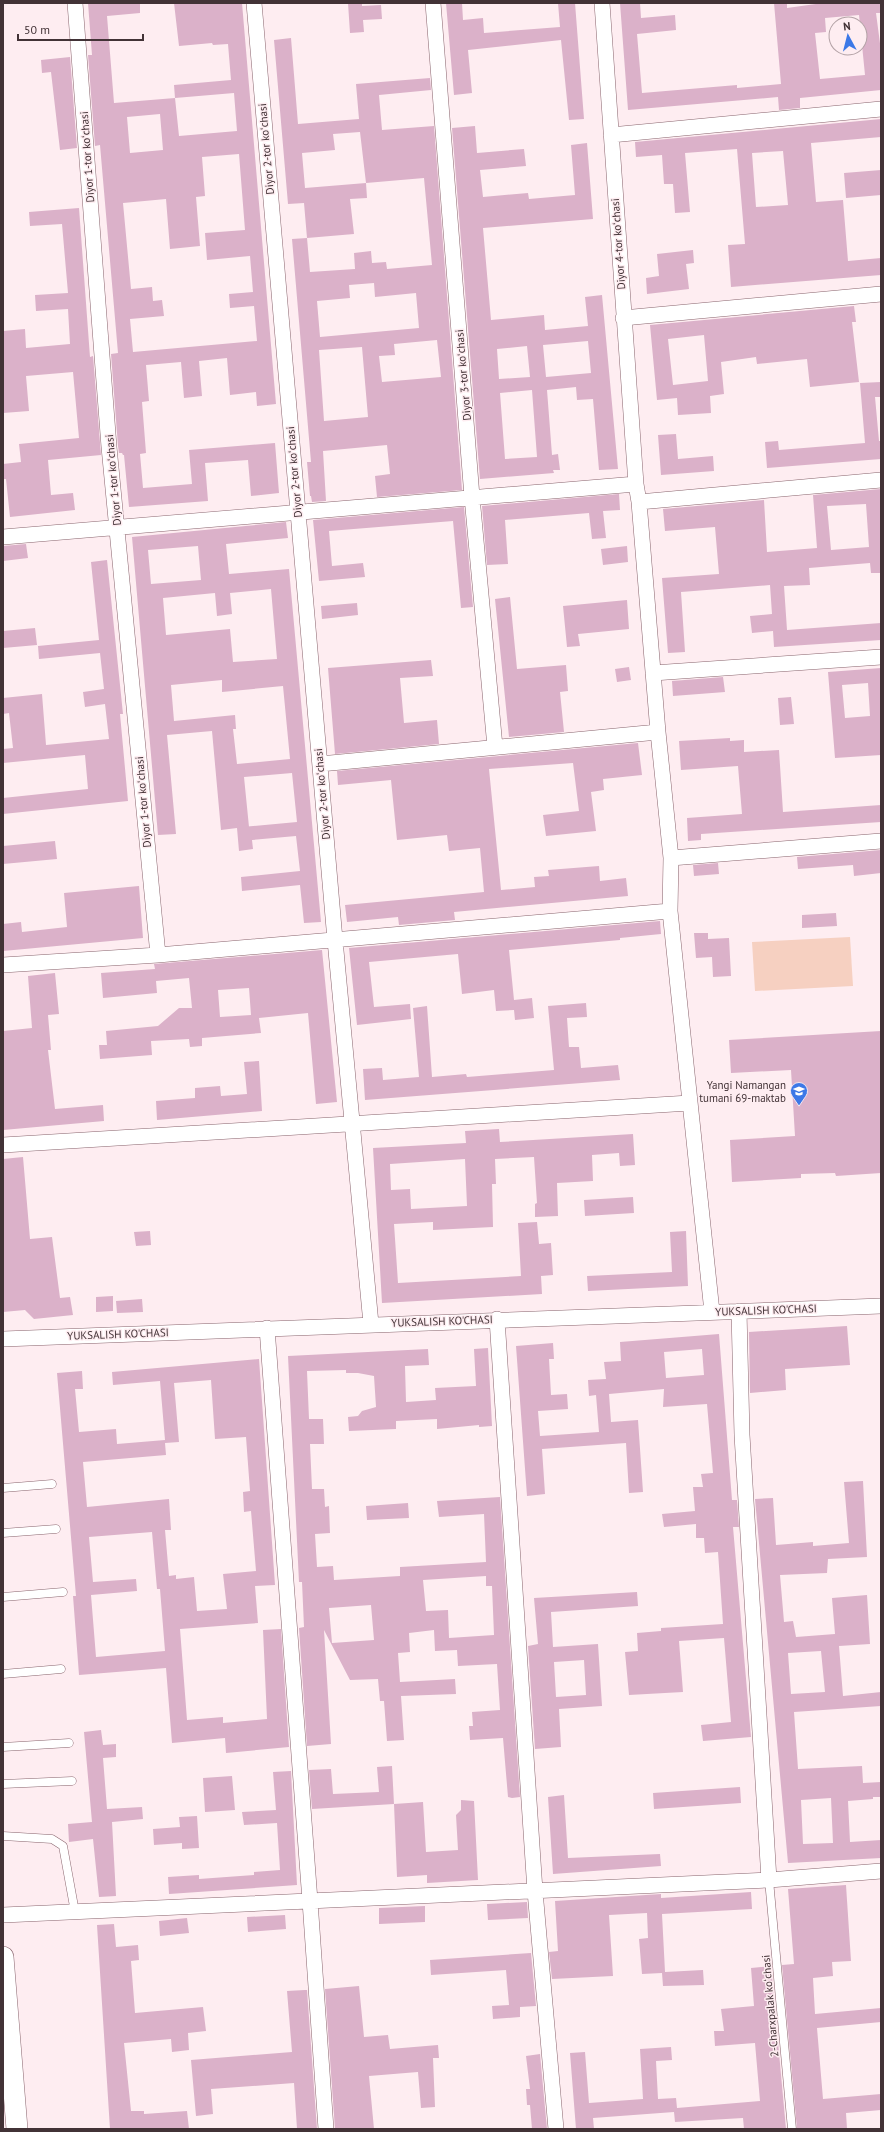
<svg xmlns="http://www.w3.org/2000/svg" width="884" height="2132" font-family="'PT Sans',sans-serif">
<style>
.green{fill:#f6d0c1}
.building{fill:#dbb1c9;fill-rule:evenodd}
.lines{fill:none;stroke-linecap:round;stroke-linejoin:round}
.lane-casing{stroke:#89656e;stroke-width:9}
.street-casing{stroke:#89656e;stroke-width:16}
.secondary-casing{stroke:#89656e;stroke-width:22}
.lane{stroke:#fff;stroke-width:8}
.street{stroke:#fff;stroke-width:15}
.secondary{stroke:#fff;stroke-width:21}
.labels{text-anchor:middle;stroke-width:3;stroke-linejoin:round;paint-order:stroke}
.street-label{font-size:11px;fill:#423236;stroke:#feedf1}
.poi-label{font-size:11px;fill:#423236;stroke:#feedf1;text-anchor:end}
</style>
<rect width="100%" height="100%" fill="#feedf1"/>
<!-- green -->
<path class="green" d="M 850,937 L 853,986 L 755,991 L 752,942 Z"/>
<!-- building -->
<path class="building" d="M 88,3 L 140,3 L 140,13 L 107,16 L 114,103 L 175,98 L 174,85 L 231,80 L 228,44 L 213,45 L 212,43 L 179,46 L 174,3 L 242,3 L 276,404 L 257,406 L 256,392 L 230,395 L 227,358 L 199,361 L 202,396 L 184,398 L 181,362 L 146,365 L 149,401 L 142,402 L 146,453 L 140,454 L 143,488 L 192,484 L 189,450 L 275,443 L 279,493 L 251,496 L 248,460 L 205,463 L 208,501 L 129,507 L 124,455 L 123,455 L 122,453 L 119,453 L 118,446 L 111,354 L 118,353 L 100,145 L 95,146 L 88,55 L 92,55 ZM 234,93 L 237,131 L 179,136 L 175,98 ZM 160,114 L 163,150 L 130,153 L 127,117 ZM 239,154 L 245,230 L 205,233 L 207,260 L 250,256 L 253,292 L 229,294 L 230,308 L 254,306 L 257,341 L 133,352 L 130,319 L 164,316 L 162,300 L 153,301 L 152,287 L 131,289 L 123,203 L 166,199 L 170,249 L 200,246 L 196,197 L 205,196 L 202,157 Z
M 348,3 L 362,3 L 362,6 L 381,5 L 382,19 L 363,20 L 364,32 L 350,33 Z
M 446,3 L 462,3 L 463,20 L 483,18 L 484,33 L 560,27 L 558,3 L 575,3 L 584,119 L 569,120 L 561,40 L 468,50 L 472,93 L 454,95 Z
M 620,3 L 640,3 L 641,18 L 675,15 L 676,30 L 637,34 L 642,93 L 737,85 L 737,88 L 781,84 L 774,3 L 787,3 L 787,8 L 823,3 L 881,3 L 881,13 L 876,13 L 881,51 L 881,90 L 800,98 L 800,108 L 779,110 L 778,97 L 628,110 ZM 859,15 L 865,75 L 820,79 L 815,33 L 826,32 L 825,18 Z
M 291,38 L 298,124 L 359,119 L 356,84 L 430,78 L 431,90 L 379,95 L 382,130 L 434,126 L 462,490 L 377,497 L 375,476 L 390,474 L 387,445 L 323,451 L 326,501 L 312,502 L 311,496 L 310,496 L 307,462 L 311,462 L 292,239 L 307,238 L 304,203 L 288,204 L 274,40 ZM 360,132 L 366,183 L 305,188 L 302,153 L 335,150 L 333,134 ZM 424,178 L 432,265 L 387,269 L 386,262 L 372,263 L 371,251 L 354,253 L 355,269 L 310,272 L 307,238 L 354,234 L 350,199 L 367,198 L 366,183 ZM 374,283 L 375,297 L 416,293 L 419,328 L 320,337 L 317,301 L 350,298 L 349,285 ZM 437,340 L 441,377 L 382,382 L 379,356 L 395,355 L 394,344 ZM 362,347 L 368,417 L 324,421 L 319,350 Z
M 70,57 L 77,148 L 60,150 L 51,72 L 42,73 L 41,60 Z
M 881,119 L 881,137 L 811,143 L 816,202 L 843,200 L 848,261 L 881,258 L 881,275 L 731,287 L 728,245 L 745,244 L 737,149 L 685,153 L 690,212 L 675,213 L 673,184 L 664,184 L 662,155 L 636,157 L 635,142 ZM 783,151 L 788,205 L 756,207 L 752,153 Z
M 475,126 L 477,153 L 524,149 L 526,166 L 480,170 L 483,197 L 528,193 L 529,199 L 575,195 L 571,145 L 587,143 L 593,219 L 483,228 L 491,320 L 544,315 L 545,330 L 588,326 L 585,297 L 602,295 L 618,469 L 599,470 L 593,399 L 577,400 L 576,387 L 547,390 L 552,455 L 558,454 L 560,470 L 553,470 L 554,473 L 480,479 L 452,128 ZM 588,341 L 591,373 L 546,377 L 543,345 ZM 527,346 L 530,377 L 499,379 L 497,349 ZM 532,390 L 537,457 L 505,459 L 500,393 Z
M 881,170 L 881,195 L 846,198 L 844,173 Z
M 79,208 L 90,357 L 93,356 L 101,455 L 48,460 L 51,495 L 73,493 L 75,510 L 10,517 L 6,479 L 3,479 L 3,464 L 21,462 L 19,444 L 79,438 L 73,372 L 26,376 L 29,411 L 3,413 L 3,331 L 25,329 L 26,348 L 70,344 L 68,309 L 36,311 L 35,295 L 68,293 L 62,224 L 30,226 L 29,212 Z
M 693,250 L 694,263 L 686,264 L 689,289 L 647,294 L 646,278 L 659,276 L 657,254 Z
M 854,306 L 856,322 L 852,322 L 859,382 L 810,387 L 807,359 L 757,364 L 756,357 L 721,362 L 724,394 L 710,396 L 711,413 L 678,415 L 677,398 L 657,400 L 650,325 ZM 704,335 L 708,381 L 673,385 L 668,339 Z
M 881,382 L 881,397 L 875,397 L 879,441 L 881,441 L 881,459 L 767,468 L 765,442 L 778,441 L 779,450 L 865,443 L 860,383 Z
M 676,434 L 678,459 L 713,456 L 714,471 L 661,475 L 658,435 Z
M 881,489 L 881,573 L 871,573 L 870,563 L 809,568 L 810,585 L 784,586 L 787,630 L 881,623 L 881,640 L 774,647 L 773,631 L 752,633 L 750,616 L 772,614 L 770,585 L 681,592 L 685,652 L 668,653 L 662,578 L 719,574 L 715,527 L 665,531 L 663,509 L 764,500 L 767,552 L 817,548 L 813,495 ZM 866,504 L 869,547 L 831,550 L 827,506 Z
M 619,494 L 620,510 L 603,511 L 606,538 L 592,539 L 589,513 L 505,520 L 508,564 L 487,565 L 482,506 Z
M 464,507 L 473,607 L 461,608 L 453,521 L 329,531 L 332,566 L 363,563 L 365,577 L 319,581 L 313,520 Z
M 286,522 L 288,538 L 226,544 L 229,574 L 289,569 L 321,922 L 304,923 L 300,885 L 242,891 L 241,877 L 300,871 L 296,836 L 252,840 L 253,849 L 239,851 L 237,828 L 221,830 L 212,731 L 167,735 L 176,834 L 158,835 L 132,537 ZM 198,546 L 201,580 L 151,584 L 148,550 ZM 271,589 L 277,659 L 233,662 L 230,629 L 166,635 L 163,598 L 215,593 L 217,616 L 232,614 L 230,593 ZM 222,680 L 222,692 L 283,686 L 290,759 L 237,764 L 233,729 L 236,729 L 235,715 L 174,721 L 171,685 ZM 292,773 L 297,822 L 242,827 L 249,827 L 244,777 Z
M 26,544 L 28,558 L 3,561 L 3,546 Z
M 627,546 L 628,562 L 603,565 L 601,549 Z
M 107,560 L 123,714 L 120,714 L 128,801 L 3,814 L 3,798 L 88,789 L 85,755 L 3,763 L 3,749 L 13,748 L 9,713 L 3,714 L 3,698 L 42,694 L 46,745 L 109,739 L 105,704 L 85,707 L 83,692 L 104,689 L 100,653 L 39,659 L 38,646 L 99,640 L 91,562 Z
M 510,597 L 517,669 L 566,665 L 568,691 L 560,692 L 564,732 L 509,737 L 495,599 Z
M 627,600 L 629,629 L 578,634 L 580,646 L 567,647 L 563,606 Z
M 357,603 L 358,615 L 322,619 L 321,606 Z
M 35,628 L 37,645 L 3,648 L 3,631 Z
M 431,660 L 433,676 L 400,678 L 404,723 L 437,720 L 439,744 L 335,754 L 328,668 Z
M 629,667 L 631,680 L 617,682 L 615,669 Z
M 881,668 L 881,755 L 835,758 L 828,672 ZM 868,683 L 870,716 L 845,718 L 842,685 Z
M 723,677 L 725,692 L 673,696 L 672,681 Z
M 791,697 L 794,724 L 780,725 L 778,698 Z
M 730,738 L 730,741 L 744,740 L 744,752 L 779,750 L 783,812 L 881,805 L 881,822 L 701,834 L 701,840 L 688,841 L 687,818 L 742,814 L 738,766 L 681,770 L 679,741 Z
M 638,743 L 642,775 L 603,779 L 604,790 L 591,792 L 596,831 L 546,836 L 543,815 L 579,811 L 573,763 L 489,769 L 501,890 L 535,887 L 534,877 L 549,876 L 548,870 L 599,866 L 600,881 L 626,878 L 628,896 L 454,912 L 455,920 L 399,925 L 398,917 L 347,922 L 345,905 L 484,892 L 480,848 L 449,851 L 447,835 L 397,840 L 391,780 L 338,785 L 337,771 Z
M 55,841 L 57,859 L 3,864 L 3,846 Z
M 881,850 L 881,873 L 854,876 L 853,865 L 798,869 L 797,857 Z
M 718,863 L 719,874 L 694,876 L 693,865 Z
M 139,886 L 143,938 L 3,951 L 3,924 L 21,922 L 22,932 L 67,927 L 64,893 Z
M 836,913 L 837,926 L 802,928 L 802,915 Z
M 660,921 L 661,934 L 620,938 L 620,940 L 509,950 L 514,1000 L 532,998 L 534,1018 L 515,1020 L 514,1010 L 496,1011 L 494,990 L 462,994 L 458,954 L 369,962 L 374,1007 L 410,1004 L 411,1019 L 357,1025 L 349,948 Z
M 694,933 L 708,933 L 708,939 L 729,938 L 731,976 L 713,977 L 712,957 L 696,958 Z
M 322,950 L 337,1102 L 316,1104 L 308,1013 L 259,1018 L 261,1033 L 202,1038 L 202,1046 L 190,1047 L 189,1039 L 151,1041 L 152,1055 L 100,1059 L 99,1045 L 107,1045 L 106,1031 L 158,1026 L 179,1008 L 192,1008 L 189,978 L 156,981 L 157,993 L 103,998 L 101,973 L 155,969 L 154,964 ZM 249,988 L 251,1015 L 220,1017 L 218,990 Z
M 55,973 L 59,1014 L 48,1015 L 51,1050 L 48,1050 L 55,1109 L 103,1105 L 104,1121 L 3,1130 L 3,1031 L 32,1028 L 28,976 Z
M 586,1003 L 587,1017 L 567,1018 L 569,1047 L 579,1047 L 581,1068 L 618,1065 L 620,1080 L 365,1100 L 363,1069 L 382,1068 L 383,1080 L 419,1077 L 413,1008 L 427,1006 L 432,1077 L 466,1074 L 467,1077 L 554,1070 L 548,1006 Z
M 881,1031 L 881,1173 L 836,1176 L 835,1173 L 801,1174 L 801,1178 L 732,1182 L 730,1140 L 795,1136 L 791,1070 L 731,1073 L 729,1040 Z
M 259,1061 L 262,1111 L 157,1120 L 156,1101 L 195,1098 L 195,1088 L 220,1086 L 221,1096 L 247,1094 L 244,1062 Z
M 499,1129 L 500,1142 L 633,1134 L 635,1165 L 620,1166 L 619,1153 L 592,1155 L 593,1181 L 557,1183 L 558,1216 L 535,1217 L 535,1204 L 537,1203 L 534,1157 L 495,1159 L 496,1184 L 492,1184 L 493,1227 L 433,1230 L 433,1222 L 394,1224 L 398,1283 L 521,1276 L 518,1223 L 537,1222 L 539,1244 L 551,1243 L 553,1275 L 541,1276 L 542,1294 L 382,1303 L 373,1148 L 466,1143 L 465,1131 ZM 465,1159 L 467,1206 L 411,1209 L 410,1189 L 391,1190 L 390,1164 Z
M 23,1157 L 30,1239 L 52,1237 L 60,1298 L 70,1297 L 73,1315 L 34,1319 L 25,1310 L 3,1312 L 3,1159 Z
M 633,1197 L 634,1213 L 585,1216 L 584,1200 Z
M 150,1231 L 151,1245 L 136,1246 L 134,1232 Z
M 686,1231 L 688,1286 L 588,1291 L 587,1276 L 672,1272 L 670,1232 Z
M 113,1296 L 113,1311 L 96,1312 L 96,1297 Z
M 142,1299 L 143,1312 L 117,1313 L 116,1301 Z
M 847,1326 L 850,1365 L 785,1369 L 786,1390 L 750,1393 L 749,1332 Z
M 719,1334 L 732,1500 L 737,1500 L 739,1527 L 733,1527 L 751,1737 L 703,1741 L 701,1725 L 731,1722 L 724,1638 L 679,1641 L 683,1692 L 629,1695 L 625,1652 L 638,1651 L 637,1633 L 661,1631 L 661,1628 L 723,1624 L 718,1552 L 705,1553 L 704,1538 L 696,1538 L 696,1524 L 664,1527 L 662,1514 L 695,1511 L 693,1487 L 703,1487 L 701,1474 L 713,1473 L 707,1404 L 663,1407 L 664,1389 L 609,1394 L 611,1422 L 638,1420 L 643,1492 L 629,1493 L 626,1443 L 542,1449 L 545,1494 L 527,1496 L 516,1346 L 553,1343 L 554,1359 L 549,1359 L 551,1395 L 567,1394 L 568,1409 L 538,1411 L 540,1436 L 599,1432 L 596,1395 L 589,1396 L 588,1380 L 606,1379 L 604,1362 L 621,1361 L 620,1342 ZM 702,1349 L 704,1375 L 666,1378 L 664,1352 Z
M 488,1348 L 492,1426 L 479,1427 L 479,1425 L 437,1429 L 437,1419 L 396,1421 L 396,1429 L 349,1431 L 348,1417 L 358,1416 L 362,1411 L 376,1407 L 374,1376 L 358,1373 L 346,1373 L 346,1370 L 307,1371 L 309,1419 L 323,1419 L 324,1444 L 310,1444 L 312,1489 L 324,1489 L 325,1507 L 329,1506 L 330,1533 L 315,1534 L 317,1567 L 333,1566 L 334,1580 L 400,1576 L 400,1567 L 486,1562 L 484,1514 L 439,1517 L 437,1501 L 500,1497 L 520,1797 L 512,1798 L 508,1797 L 503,1738 L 470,1740 L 469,1726 L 473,1726 L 472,1712 L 500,1710 L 497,1664 L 458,1666 L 457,1650 L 435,1651 L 434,1630 L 409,1633 L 410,1652 L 398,1653 L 400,1682 L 455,1679 L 456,1694 L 401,1696 L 404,1740 L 387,1741 L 384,1701 L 380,1701 L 378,1679 L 350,1680 L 324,1630 L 331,1744 L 307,1746 L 299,1628 L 304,1627 L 302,1582 L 299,1582 L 288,1356 L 428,1349 L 429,1365 L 405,1366 L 406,1402 L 436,1400 L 435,1388 L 476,1386 L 474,1349 ZM 486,1576 L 486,1586 L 492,1586 L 494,1635 L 449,1638 L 448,1610 L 426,1611 L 423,1580 ZM 371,1605 L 374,1640 L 332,1643 L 329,1608 Z
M 259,1359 L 275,1585 L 255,1586 L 258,1623 L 180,1629 L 187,1720 L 223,1717 L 223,1723 L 267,1719 L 263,1630 L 281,1629 L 289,1747 L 226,1753 L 225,1738 L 172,1743 L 166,1668 L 79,1675 L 73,1596 L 76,1596 L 57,1373 L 82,1371 L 83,1389 L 75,1389 L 79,1432 L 116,1429 L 117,1444 L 165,1440 L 160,1381 L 113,1385 L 112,1372 ZM 211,1380 L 215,1439 L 246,1437 L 250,1491 L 243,1492 L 244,1512 L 251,1511 L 256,1571 L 223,1574 L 227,1609 L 197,1611 L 194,1577 L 176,1579 L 176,1575 L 169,1576 L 165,1530 L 171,1530 L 169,1499 L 87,1507 L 83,1462 L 166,1455 L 165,1443 L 179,1442 L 174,1383 ZM 152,1532 L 157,1589 L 160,1589 L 165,1651 L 96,1657 L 91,1595 L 137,1591 L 136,1579 L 93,1582 L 89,1537 Z
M 863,1481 L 867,1557 L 828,1559 L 827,1573 L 780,1575 L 784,1622 L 793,1621 L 796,1637 L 835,1634 L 832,1598 L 867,1595 L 870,1644 L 839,1646 L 843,1696 L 881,1692 L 881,1706 L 794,1712 L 798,1769 L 862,1766 L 863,1783 L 881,1782 L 881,1797 L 873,1797 L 873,1799 L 848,1801 L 850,1842 L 881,1840 L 881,1858 L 788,1863 L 755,1499 L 773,1498 L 776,1545 L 813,1542 L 813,1546 L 849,1543 L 844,1482 ZM 821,1651 L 825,1692 L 791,1694 L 788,1653 ZM 831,1798 L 833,1843 L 803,1844 L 801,1800 Z
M 408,1503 L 409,1518 L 367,1520 L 366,1506 Z
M 637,1592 L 638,1606 L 551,1612 L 553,1647 L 598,1644 L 602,1706 L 559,1709 L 561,1747 L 535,1749 L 528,1646 L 538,1644 L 534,1598 ZM 584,1660 L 586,1695 L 556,1697 L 554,1662 Z
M 101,1730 L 103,1745 L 116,1744 L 116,1757 L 103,1758 L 107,1809 L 142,1807 L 143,1819 L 112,1822 L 116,1896 L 99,1897 L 93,1839 L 69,1842 L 68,1824 L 92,1822 L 84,1732 Z
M 392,1766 L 394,1804 L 312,1809 L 309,1770 L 331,1769 L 333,1794 L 379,1792 L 377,1767 Z
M 291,1771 L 297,1885 L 169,1894 L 168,1877 L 199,1875 L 199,1879 L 254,1875 L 254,1872 L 280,1870 L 277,1823 L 244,1825 L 242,1812 L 276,1810 L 273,1772 Z
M 232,1776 L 235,1810 L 205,1812 L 203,1778 Z
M 740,1787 L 741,1803 L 654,1809 L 653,1793 Z
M 564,1795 L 568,1858 L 660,1854 L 661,1866 L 553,1874 L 548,1797 Z
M 461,1800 L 474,1801 L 478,1880 L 427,1883 L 427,1875 L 397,1877 L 394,1804 L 423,1802 L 426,1852 L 458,1850 L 456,1815 L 461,1810 Z
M 197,1816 L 199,1848 L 182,1849 L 182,1843 L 154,1845 L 153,1829 L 180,1827 L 179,1817 Z
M 846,1885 L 851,1961 L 832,1962 L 833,1976 L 813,1978 L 815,2014 L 881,2008 L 881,2022 L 817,2028 L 823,2099 L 881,2094 L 881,2110 L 846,2113 L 847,2129 L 797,2129 L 782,1965 L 794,1964 L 788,1889 Z
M 751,1892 L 752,1909 L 662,1914 L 665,1972 L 703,1970 L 704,1985 L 663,1986 L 662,1973 L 642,1974 L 639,1939 L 648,1938 L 647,1913 L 609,1915 L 613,1976 L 552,1979 L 549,1952 L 558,1951 L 555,1901 L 661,1894 L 661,1898 Z
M 527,1902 L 528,1918 L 488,1920 L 487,1904 Z
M 425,1906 L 425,1922 L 379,1924 L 379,1908 Z
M 285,1915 L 286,1929 L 248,1932 L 247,1917 Z
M 187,1918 L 189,1933 L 160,1936 L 159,1921 Z
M 114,1924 L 116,1947 L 138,1945 L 139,1960 L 131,1961 L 135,2013 L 203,2007 L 206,2031 L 188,2033 L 189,2050 L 172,2052 L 171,2039 L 124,2043 L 131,2111 L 144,2111 L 144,2114 L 187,2111 L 189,2129 L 110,2129 L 97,1925 Z
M 531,1953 L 536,2006 L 520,2007 L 520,2017 L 493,2019 L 492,2006 L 509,2005 L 506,1970 L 431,1975 L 430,1960 Z
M 771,1966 L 786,2129 L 744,2129 L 743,2118 L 675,2122 L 674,2112 L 593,2118 L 594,2129 L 576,2129 L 570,2053 L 585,2052 L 589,2103 L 643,2099 L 640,2049 L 671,2047 L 672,2060 L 656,2061 L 658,2099 L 676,2098 L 677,2108 L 760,2101 L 755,2043 L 715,2046 L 714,2031 L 724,2031 L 721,2009 L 754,2006 L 751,1968 Z
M 359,1986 L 364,2037 L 388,2035 L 390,2049 L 438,2045 L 439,2058 L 433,2058 L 435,2107 L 421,2108 L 418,2072 L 369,2076 L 374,2129 L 335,2129 L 325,1989 Z
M 305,1990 L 307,1990 L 317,2129 L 297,2129 L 294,2083 L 211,2089 L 213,2114 L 196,2116 L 191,2060 L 292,2052 L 287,1991 Z
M 540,2054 L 547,2129 L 532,2129 L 530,2105 L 527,2105 L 526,2089 L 530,2089 L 526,2056 Z"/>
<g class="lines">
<defs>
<path id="lane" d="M 3,1488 L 52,1484
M 3,1533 L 56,1529
M 3,1597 L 63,1592
M 3,1674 L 61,1669
M 3,1747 L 69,1743
M 3,1784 L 72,1781
M 3,1836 L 52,1839 L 63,1846 L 75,1912
M 769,1880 L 792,2129"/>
<path id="street" d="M 75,3 L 109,447 L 158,955
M 254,3 L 335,940 L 371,1324
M 433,3 L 472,497 L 495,747
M 602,3 L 636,484 L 639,502 L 658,732 L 671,858
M 611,135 L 881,109
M 623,318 L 881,294
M 639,502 L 881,480
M 3,537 L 636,484
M 653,673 L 881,657
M 320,764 L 658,732
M 670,911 L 712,1312
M 3,965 L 158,955 L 670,911 L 671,858 L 881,841
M 3,1145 L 690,1103
M 739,1311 L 742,1435 L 769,1880
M 497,1319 L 535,1891 L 556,2129
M 267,1328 L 310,1901 L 326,2129
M 3,1339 L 881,1306
M 3,1915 L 769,1880 L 881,1871"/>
<path id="secondary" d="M 3,1957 L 17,2129"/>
</defs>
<!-- lane casing -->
<use href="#lane" class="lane-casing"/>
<!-- street casing -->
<use href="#street" class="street-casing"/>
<!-- secondary casing -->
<use href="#secondary" class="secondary-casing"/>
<!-- lane -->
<use href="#lane" class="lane"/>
<!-- street -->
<use href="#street" class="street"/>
<!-- secondary -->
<use href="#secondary" class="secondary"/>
</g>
<!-- icons -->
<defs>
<symbol id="school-pin" viewBox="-11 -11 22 30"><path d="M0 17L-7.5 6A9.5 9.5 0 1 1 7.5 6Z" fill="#3c78e7" stroke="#feedf1"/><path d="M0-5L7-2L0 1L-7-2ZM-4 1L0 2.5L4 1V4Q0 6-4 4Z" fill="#fff"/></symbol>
</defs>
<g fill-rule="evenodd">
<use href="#school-pin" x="789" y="1081" width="20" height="27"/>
</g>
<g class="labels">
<!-- street labels -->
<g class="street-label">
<text transform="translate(266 149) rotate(-95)" y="4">Diyor 2-tor koʻchasi</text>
<text transform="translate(87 157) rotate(-94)" y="4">Diyor 1-tor koʻchasi</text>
<text transform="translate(618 244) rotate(-94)" y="4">Diyor 4-tor koʻchasi</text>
<text transform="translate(463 375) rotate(-95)" y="4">Diyor 3-tor koʻchasi</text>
<text transform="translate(294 472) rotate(-95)" y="4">Diyor 2-tor koʻchasi</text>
<text transform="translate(113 480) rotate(-95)" y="4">Diyor 1-tor koʻchasi</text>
<text transform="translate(322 794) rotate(-95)" y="4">Diyor 2-tor koʻchasi</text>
<text transform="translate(143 802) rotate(-95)" y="4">Diyor 1-tor koʻchasi</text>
<text transform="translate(766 1310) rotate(-2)" y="4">YUKSALISH KO'CHASI</text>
<text transform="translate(442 1321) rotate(-2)" y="4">YUKSALISH KO'CHASI</text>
<text transform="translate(118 1334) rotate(-2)" y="4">YUKSALISH KO'CHASI</text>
<text transform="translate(770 2006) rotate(-95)" y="4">2-Charxpalak koʻchasi</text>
</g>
<!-- poi labels -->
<g class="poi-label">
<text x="786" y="1089">Yangi Namangan<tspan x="786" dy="13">tumani 69-maktab</tspan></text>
</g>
</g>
<!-- border -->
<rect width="884" height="2132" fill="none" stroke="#423236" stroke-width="8"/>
<!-- north arrow -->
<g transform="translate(848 36) rotate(353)"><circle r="19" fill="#feedf1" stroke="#b3a2a6"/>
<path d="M0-3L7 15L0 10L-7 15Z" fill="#3c78e7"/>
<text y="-6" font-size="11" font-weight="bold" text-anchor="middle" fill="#423236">N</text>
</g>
<!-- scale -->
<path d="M18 34v6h125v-6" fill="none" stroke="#423236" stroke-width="2"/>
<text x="24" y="34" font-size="12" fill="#423236" stroke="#feedf1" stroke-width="3" paint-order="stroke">50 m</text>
</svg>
